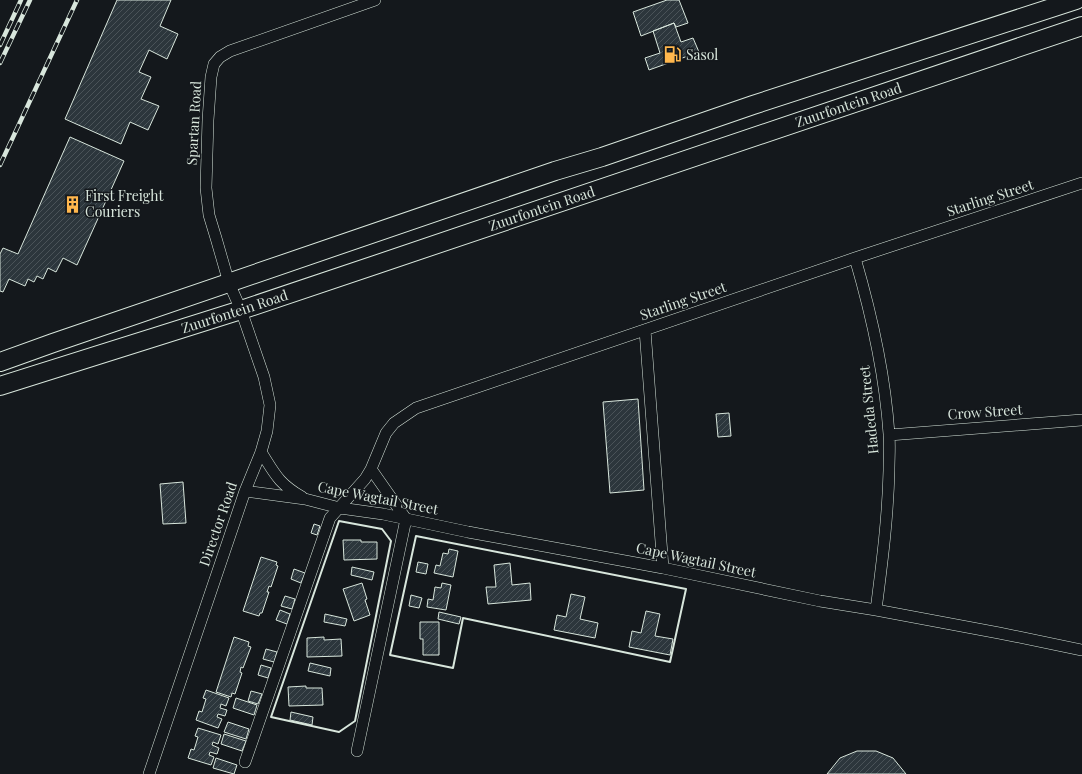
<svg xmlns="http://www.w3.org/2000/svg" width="1082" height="774" font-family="'Playfair Display',serif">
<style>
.building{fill:url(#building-hatch);stroke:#d8e6dc}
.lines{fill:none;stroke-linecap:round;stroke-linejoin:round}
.street-casing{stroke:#d8e6dc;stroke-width:12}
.primary-casing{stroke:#d8e6dc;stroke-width:20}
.street{stroke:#14181c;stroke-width:11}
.primary{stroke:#14181c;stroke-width:18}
.rail-casing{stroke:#d8e6dc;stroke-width:4.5}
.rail{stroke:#14181c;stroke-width:3;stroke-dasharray:9;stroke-linecap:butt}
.wall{stroke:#d8e6dc;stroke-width:2}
.labels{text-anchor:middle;stroke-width:3;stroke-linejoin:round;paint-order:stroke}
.poi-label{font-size:14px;fill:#d8e6dc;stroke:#14181c;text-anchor:start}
.street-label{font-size:14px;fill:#d8e6dc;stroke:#14181c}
</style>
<defs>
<pattern id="building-hatch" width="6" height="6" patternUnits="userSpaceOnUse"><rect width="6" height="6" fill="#2c363c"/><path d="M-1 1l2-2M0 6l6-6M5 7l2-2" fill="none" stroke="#4a5358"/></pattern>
</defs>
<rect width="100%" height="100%" fill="#14181c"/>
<!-- building -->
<path class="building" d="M 117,0 L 171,0 L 160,26 L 178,34 L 167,59 L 149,50 L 139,72 L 151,77 L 141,99 L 159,106 L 148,130 L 130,122 L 121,144 L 65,119 Z
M 667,0 L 679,0 L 688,23 L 676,27 L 674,23 L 641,36 L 633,12 Z
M 674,23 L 681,42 L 693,38 L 699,52 L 649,70 L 645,58 L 660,53 L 653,31 Z
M 70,137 L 124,161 L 77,265 L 63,258 L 56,272 L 48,268 L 43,279 L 37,276 L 34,282 L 28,279 L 25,286 L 9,279 L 3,292 L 0,291 L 0,254 L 3,248 L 18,254 Z
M 638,399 L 644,490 L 610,493 L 603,402 Z
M 729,413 L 731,436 L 718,437 L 716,414 Z
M 183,482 L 186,523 L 163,524 L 160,484 Z
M 314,524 L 320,526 L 317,535 L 311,533 Z
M 343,540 L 361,540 L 361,542 L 377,542 L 377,559 L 344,560 Z
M 449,549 L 458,551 L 453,577 L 434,573 L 436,565 L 440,566 L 443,553 L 448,554 Z
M 261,557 L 277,562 L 276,565 L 278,566 L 271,587 L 269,586 L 267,592 L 269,592 L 262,613 L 260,613 L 259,616 L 243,611 Z
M 418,562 L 428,564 L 426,574 L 416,572 Z
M 510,563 L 512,585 L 530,583 L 531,600 L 488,604 L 486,587 L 496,587 L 494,565 Z
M 352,567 L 374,572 L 372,580 L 351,575 Z
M 294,569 L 305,573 L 301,583 L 291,579 Z
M 362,583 L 367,599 L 365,600 L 370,615 L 354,621 L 343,589 Z
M 442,583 L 451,585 L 446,610 L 427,607 L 428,599 L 433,600 L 435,587 L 441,588 Z
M 571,594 L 585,597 L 580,619 L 598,623 L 595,638 L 554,630 L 557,615 L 566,617 Z
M 411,595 L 422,598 L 419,608 L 409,606 Z
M 285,596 L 295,599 L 292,609 L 281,606 Z
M 280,610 L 290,614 L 287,624 L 276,620 Z
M 646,611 L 660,614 L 655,636 L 673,639 L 670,655 L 629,647 L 632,631 L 641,633 Z
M 439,612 L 461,617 L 459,624 L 438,619 Z
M 325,614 L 347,619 L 345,626 L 324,622 Z
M 420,622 L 439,622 L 439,655 L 423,655 L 423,639 L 420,639 Z
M 234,637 L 249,642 L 248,646 L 251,647 L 243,668 L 241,667 L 240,672 L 242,673 L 235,694 L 232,693 L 231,697 L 216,692 Z
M 324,637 L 324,640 L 341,639 L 342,656 L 307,657 L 307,638 Z
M 266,649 L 277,652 L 274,662 L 263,659 Z
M 310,663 L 331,668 L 330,676 L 308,671 Z
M 261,665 L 271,668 L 268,678 L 258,675 Z
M 306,686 L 306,688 L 322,688 L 323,705 L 289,706 L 288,687 Z
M 206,690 L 229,698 L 226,706 L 221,704 L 220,708 L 227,710 L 225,716 L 218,714 L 217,717 L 222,719 L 218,728 L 196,720 L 199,711 L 202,712 L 206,699 L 203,698 Z
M 251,691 L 262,694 L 258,704 L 248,701 Z
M 236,698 L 257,705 L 254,715 L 233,708 Z
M 291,712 L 313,717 L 312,725 L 290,720 Z
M 228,722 L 249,729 L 246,739 L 224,732 Z
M 198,728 L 221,735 L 218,744 L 213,742 L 212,745 L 219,748 L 217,754 L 210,752 L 209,755 L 214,757 L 211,765 L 188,758 L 191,749 L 194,750 L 198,737 L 195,736 Z
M 224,734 L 246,741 L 242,751 L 221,744 Z
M 857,751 L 876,751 L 893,758 L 906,774 L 827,774 L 840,758 Z
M 216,758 L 237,765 L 234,774 L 213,768 Z"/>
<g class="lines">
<defs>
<path id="street" d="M 855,258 C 872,316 885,374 889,434 C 890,446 889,458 889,470 C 888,517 882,563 876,610
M 645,330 L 663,568
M 889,435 L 1082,420
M 261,452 C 275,474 278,483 302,497
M 245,491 L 305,499 L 340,508 L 383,514 L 468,532 L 663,568 L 820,601 L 876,610 L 999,633 L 1082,650
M 357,751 L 406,519 L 371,469
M 245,762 L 330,518 L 365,479 L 371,469 L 386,433 L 394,423 L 416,408 L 855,258 L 1082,183
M 149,774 L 245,491 L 261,452 L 267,431 L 270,405 L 264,377 L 241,310 L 229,283 L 216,238 L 209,215 L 206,188 L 208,120 L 211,77 L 214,64 L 220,57 L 230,51 L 375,0"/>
<g id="primary">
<path d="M 0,362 L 53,343 L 555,171 L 602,157 L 753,105 L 1076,0"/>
<path id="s1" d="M 0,386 L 241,310 L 378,264 L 1082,26"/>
</g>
</defs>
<!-- street casing -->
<use href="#street" class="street-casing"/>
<!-- primary casing -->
<use href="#primary" class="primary-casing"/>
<!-- street -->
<use href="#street" class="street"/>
<!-- primary -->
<use href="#primary" class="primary"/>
<defs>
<path id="rail" d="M 0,45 L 21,0
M 0,63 L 30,0
M 0,165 L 77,0"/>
</defs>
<!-- rail casing -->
<use href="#rail" class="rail-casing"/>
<!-- rail -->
<use href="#rail" class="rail"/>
<!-- wall -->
<path class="wall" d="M 339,521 L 382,529 L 391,541 L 355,721 L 339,732 L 271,717 Z
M 416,536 L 686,589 L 670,662 L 463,618 L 453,668 L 390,655 Z"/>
</g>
<!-- icons -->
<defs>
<symbol id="fuel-bare" viewBox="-9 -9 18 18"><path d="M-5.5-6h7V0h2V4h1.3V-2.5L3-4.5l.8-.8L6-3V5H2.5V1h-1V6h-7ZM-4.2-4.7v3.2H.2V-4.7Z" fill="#ffb74d" stroke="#14181c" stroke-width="2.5" paint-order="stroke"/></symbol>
<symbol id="building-bare" viewBox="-9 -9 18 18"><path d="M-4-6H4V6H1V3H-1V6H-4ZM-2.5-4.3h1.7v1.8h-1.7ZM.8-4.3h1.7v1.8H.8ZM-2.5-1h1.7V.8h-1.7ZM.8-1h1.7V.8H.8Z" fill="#ffb74d" stroke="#14181c" stroke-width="2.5" paint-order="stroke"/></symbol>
</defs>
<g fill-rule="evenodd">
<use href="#fuel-bare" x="660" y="42" width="25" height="25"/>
<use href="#building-bare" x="60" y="192" width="25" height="25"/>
</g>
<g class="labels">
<!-- poi labels -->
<g class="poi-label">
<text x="686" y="60">Sasol</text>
<text x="85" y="201">First Freight<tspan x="85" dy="16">Couriers</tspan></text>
</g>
<!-- street labels -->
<g class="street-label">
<text dy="5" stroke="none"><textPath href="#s1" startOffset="894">Zuurfontein Road</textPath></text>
<text transform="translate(194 123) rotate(-87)" y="5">Spartan Road</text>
<text transform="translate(990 198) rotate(-18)" y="5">Starling Street</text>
<text dy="5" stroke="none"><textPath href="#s1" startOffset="570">Zuurfontein Road</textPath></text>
<text transform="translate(683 301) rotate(-19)" y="5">Starling Street</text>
<text dy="5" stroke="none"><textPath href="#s1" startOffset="246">Zuurfontein Road</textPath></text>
<text transform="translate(869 410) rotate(-96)" y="5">Hadeda Street</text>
<text transform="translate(985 412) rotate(-4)" y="5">Crow Street</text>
<text transform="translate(378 498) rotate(11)" y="5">Cape Wagtail Street</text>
<text transform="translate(218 524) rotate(-71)" y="5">Director Road</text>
<text transform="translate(696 560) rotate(12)" y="5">Cape Wagtail Street</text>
</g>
</g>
</svg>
